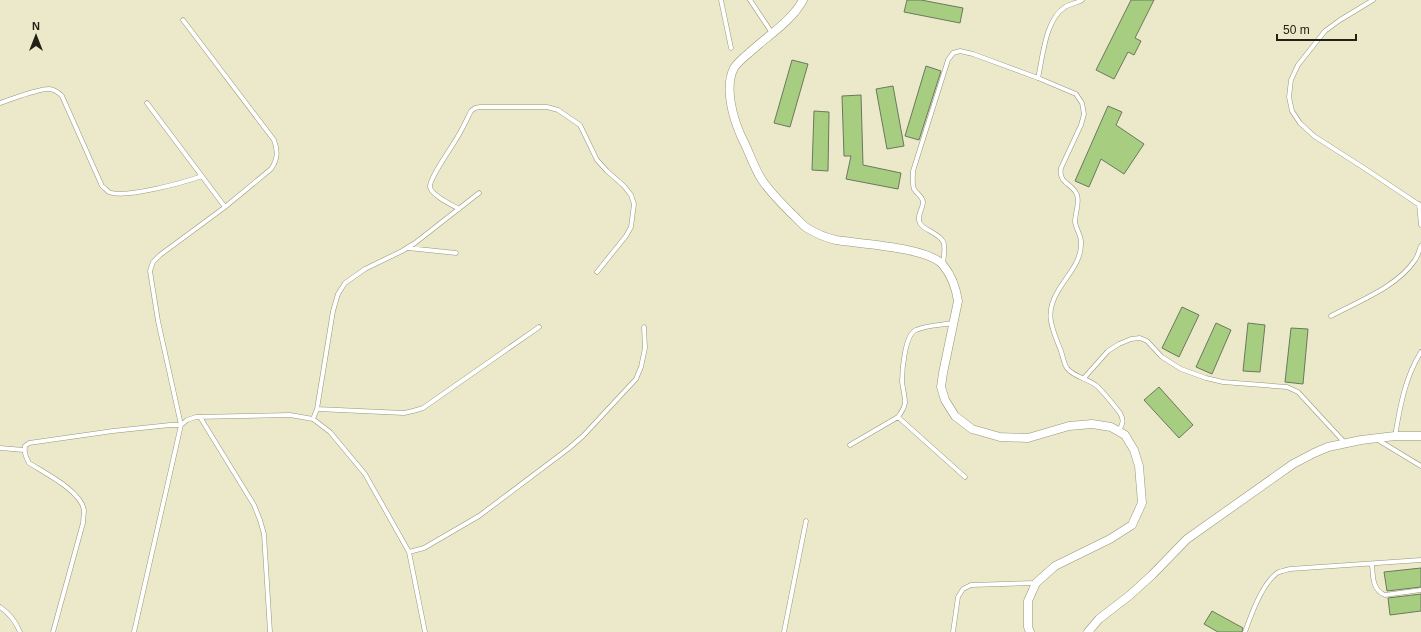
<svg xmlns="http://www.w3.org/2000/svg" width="1421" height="632" font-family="Arial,sans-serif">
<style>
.building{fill:#a6cd80;stroke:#6b785f}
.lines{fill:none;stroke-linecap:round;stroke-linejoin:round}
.service-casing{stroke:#989579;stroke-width:5}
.minor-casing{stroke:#989579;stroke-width:9}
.service{stroke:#fff;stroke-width:4}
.minor{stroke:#fff;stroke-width:8}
</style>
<rect width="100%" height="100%" fill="#ece9ca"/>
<!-- building -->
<path class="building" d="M 907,0 L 921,0 L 963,8 L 960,23 L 904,12 Z
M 1131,0 L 1154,0 L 1135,38 L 1141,41 L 1134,55 L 1128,52 L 1114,79 L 1096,70 Z
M 792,60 L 808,64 L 790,127 L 774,123 Z
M 926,66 L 941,71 L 919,140 L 905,136 Z
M 893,86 L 904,146 L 887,149 L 876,89 Z
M 861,95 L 863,165 L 901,173 L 898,189 L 846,179 L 851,156 L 844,156 L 842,96 Z
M 1108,106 L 1122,112 L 1116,125 L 1144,144 L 1124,174 L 1101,159 L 1089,187 L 1075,181 Z
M 814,111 L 829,112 L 828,171 L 812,170 Z
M 1182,307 L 1199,315 L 1179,357 L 1162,348 Z
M 1216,323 L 1231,330 L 1212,374 L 1196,367 Z
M 1248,323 L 1265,325 L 1260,372 L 1243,371 Z
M 1291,328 L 1308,329 L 1303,384 L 1285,382 Z
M 1159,387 L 1193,425 L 1179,438 L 1144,400 Z
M 1421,568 L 1421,587 L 1387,591 L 1384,572 Z
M 1421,594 L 1421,611 L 1390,615 L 1388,598 Z
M 1212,611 L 1243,628 L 1242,632 L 1218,632 L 1204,624 Z"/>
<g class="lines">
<defs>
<path id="service" d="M 721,0 L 731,48
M 750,0 L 772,33
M 1373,0 L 1340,20 L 1325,31 L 1298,65 L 1291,80 L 1289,97 L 1292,111 L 1300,123 L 1314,136 L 1364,168 L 1421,206
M 1038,78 C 1043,56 1045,20 1065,7 C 1070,4 1077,3 1082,0
M 0,103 C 13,99 36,89 49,89 C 54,89 58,92 62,96 L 102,186 C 105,188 107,191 109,192 C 125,199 185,182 202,176
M 147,103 L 225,207
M 1419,204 L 1421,225
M 459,209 C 452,205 431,195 430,187 C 429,179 450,150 455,141 C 461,132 466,121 471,111 L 475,108 L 480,107 L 547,107 L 558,110 L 580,125 L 597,160 L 607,171 L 624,186 L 631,195 L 634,204 L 631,227 L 626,236 L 597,272
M 408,248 L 456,253
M 943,264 C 945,244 948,241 930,231 C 926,229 922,227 920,223 C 916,216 923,209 923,202 C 923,197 917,194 914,189 C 912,184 913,177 913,171 L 948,60 L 953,53 L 960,51 L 973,54 L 1038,78 L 1076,94 L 1082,103 L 1084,114 L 1081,125 L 1061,168 C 1058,184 1073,183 1077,195 C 1080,203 1075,213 1075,222 C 1076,229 1081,235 1081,242 C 1082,262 1067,275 1058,291 C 1044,314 1052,328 1061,351 C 1063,357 1064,364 1067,368 C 1073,377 1090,379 1098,387 C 1106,395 1113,404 1120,413 C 1124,420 1123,424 1119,430
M 1331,316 C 1359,301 1397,287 1415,260 C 1418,256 1419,250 1421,246
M 1084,378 L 1108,351 L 1119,344 L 1131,339 L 1140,338 L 1147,341 L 1162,357 L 1181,369 L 1206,378 L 1223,382 L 1287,387 L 1298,392 L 1345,443
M 317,409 L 404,413 L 413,411 L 423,408 L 539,327
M 200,417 L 254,505 L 260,520 L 264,534 L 270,632
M 898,417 L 965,477
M 313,419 L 317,409 L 333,311 L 338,294 L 345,283 L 365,269 L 402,251 L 415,243 L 479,193
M 1395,436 C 1400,407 1405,377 1421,352
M 1378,440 L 1421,466
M 850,445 L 898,417 C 901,413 904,409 905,403 C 905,396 903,389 902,382 C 902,370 905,334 916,330 C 927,325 941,325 953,323
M 0,448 L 24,450
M 409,552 L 424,548 L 479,516 L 568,449 L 583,436 L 636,379 L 641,367 L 645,348 L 644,327
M 1372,564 C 1373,576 1372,590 1385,595 L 1421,590
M 0,607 C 9,613 16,622 20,632
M 53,632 L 83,523 C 83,519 84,514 84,510 C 81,491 45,473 29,463 C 26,457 24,453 25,446 L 29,443 L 113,431 L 170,425 L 181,425 L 158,321 L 150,271 L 153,262 L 160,255 L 225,207 L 271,169 C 278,159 278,151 274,140 L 183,20
M 134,632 L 181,425 L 187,420 L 196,417 L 290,415 L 313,419 L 330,432 L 365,474 L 409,552 L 425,632
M 784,632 L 806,521
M 953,632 L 958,597 L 963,589 L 971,585 L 1036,583
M 1245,632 C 1251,615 1262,584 1277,573 C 1281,571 1286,570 1290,569 L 1421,560"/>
<path id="minor" d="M 803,0 C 791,22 767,36 749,53 C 744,57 738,62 734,68 C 724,87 733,118 741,136 C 748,149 754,168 762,180 C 770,192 781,203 792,214 C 797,218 802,225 807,228 C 815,233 827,238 836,240 C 860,244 928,247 943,265 C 952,276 956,288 958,301 L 943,373 L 941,387 L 945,400 L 955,416 L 972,429 L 1000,437 L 1028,438 L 1069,426 L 1092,424 L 1111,427 L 1125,435 L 1134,450 L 1139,466 L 1142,503 L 1132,525 L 1110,539 L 1055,566 L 1036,583 L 1028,601 L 1028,627 L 1030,632
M 1088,632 L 1099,619 L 1130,595 L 1152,575 L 1187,539 L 1293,464 L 1314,453 L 1328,447 L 1361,440 L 1395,436 L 1421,436"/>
</defs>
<!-- service casing -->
<use href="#service" class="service-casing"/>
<!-- minor casing -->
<use href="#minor" class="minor-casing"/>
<!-- service -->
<use href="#service" class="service"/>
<!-- minor -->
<use href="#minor" class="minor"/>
</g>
<!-- north arrow -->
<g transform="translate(36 36)" stroke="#ece9ca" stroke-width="3" paint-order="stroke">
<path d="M0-3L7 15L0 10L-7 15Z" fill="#232116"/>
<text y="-6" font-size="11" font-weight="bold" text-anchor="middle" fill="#232116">N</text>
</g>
<!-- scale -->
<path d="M1277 34v6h79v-6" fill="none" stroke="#232116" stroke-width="2"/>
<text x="1283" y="34" font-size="12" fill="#232116" stroke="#ece9ca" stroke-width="3" paint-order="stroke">50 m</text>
</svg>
